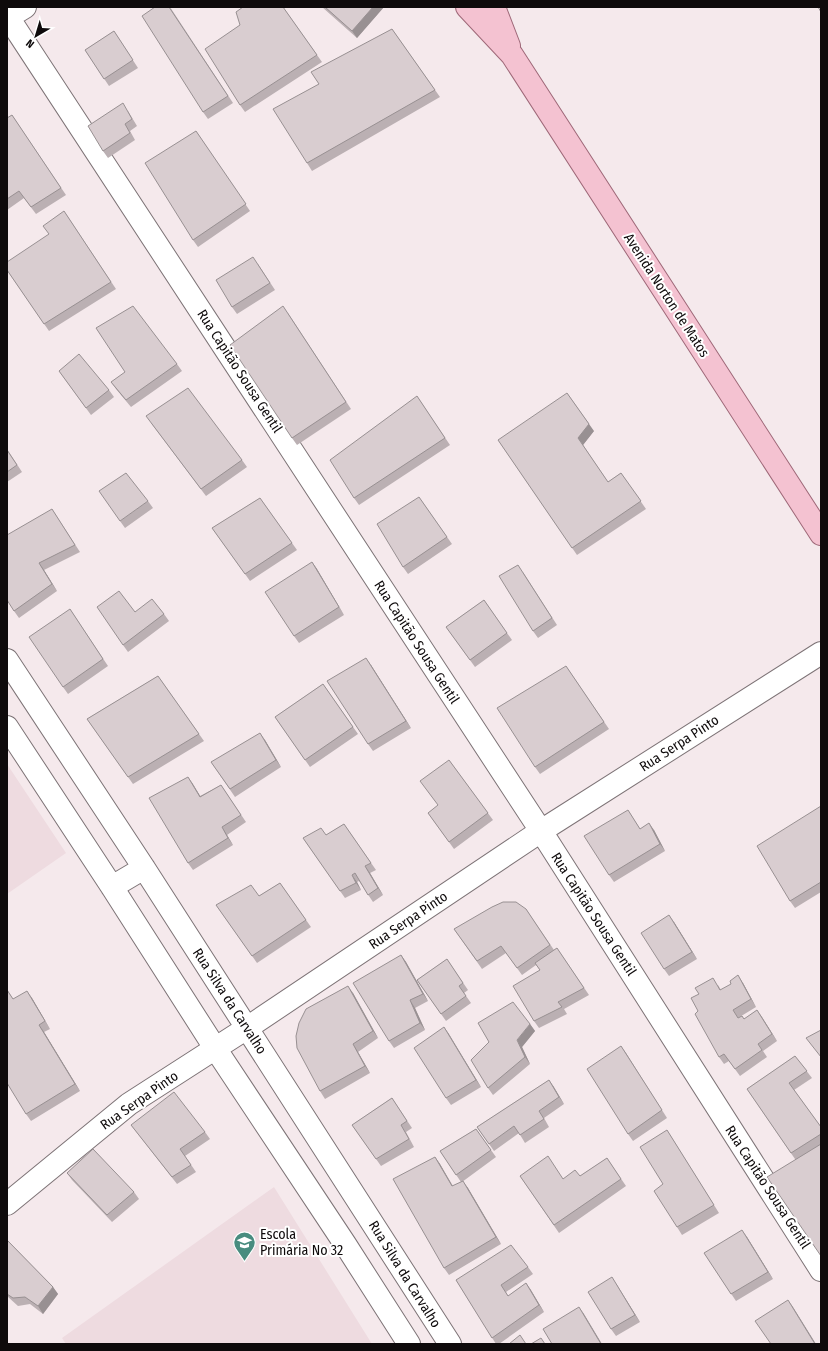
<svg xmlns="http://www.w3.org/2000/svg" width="828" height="1351" font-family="'Fira Sans Condensed',sans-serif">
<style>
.built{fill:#eedbe0}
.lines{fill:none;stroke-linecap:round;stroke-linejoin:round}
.minor-casing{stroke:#7d7376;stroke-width:24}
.major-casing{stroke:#9e6878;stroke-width:24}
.minor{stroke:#fff;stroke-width:22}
.major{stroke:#f4c2d1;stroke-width:22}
.wall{fill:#bbb0b3}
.shaded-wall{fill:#989092}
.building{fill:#d9cdd0;stroke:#989092}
.labels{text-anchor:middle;stroke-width:4;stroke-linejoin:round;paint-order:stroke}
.street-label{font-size:14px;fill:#0e0a0b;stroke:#fff}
.poi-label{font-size:14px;fill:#0e0a0b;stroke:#fff;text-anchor:start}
</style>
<rect width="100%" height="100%" fill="#f5e9ec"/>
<!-- built -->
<path class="built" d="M 7,764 L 66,853 L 7,894 Z
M 274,1187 L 372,1344 L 66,1344 L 62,1338 Z"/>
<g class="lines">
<defs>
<path id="minor" d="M 8,17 L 541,831 L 821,1270
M 7,18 L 25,7
M 7,660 L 144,868 L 450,1344
M 7,727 L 112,887 L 215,1048 L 345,1244 L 409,1344
M 112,887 L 144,868
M 7,1204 L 129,1104 L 247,1028 L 541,831 L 821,653"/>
<path id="major" d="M 467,7 L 512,55 L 821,534
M 494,7 L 509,46"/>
</defs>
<!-- minor casing -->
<use href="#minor" class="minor-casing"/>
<!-- major casing -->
<use href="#major" class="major-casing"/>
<!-- minor -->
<use href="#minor" class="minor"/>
<!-- major -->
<use href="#major" class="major"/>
</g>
<!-- wall -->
<path class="wall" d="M 170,7 L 233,103 L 208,119 L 203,112 Z
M 283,7 L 322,62 L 245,112 L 240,105 Z
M 322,7 L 384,7 L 357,38 Z
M 392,29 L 440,97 L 312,171 L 307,163 L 319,84 Z
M 114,31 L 138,68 L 109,86 L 85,50 Z
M 128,111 L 137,126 L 130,131 L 135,140 L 108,158 L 103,151 Z
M 12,115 L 66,195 L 36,214 L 24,198 L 7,210 L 7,118 Z
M 196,131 L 250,211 L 198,247 L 193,240 Z
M 64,211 L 116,289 L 49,331 L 7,270 L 49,234 Z
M 258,264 L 275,290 L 237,314 L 232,307 Z
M 288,313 L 351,409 L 297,445 L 292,438 Z
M 177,364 L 182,371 L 131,407 L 116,389 L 111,382 Z
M 59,371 L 109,390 L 114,397 L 91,415 Z
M 417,396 L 450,445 L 359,505 L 354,498 Z
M 151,423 L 242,460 L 247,467 L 206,496 Z
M 594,431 L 583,445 L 608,482 L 621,473 L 646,509 L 577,555 L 498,440 Z
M 7,449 L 22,472 L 7,482 Z
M 419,497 L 452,544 L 408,574 L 403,567 Z
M 260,498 L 297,550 L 250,581 L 212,528 Z
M 148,501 L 153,508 L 125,528 L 120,521 Z
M 52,509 L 80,552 L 44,570 L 57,591 L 19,618 L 14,611 Z
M 312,562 L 317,569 L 344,615 L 299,643 L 294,636 Z
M 523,572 L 557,625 L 538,638 L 533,631 Z
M 484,600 L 512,640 L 475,667 L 446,627 Z
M 70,609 L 108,666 L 68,694 L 63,687 Z
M 135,612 L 164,614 L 169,621 L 128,652 L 123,645 Z
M 371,665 L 411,728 L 373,751 L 368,744 Z
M 566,666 L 609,729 L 540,774 L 535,767 Z
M 158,676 L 204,741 L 133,784 L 87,719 Z
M 323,684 L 358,734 L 310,767 L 275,717 Z
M 265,740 L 281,767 L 235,797 L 211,762 Z
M 449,760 L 493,820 L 454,849 L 428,813 L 438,806 Z
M 188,777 L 200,796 L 221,785 L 246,822 L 227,835 L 233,845 L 193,870 L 188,863 Z
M 821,806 L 821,892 L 795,908 L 790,901 Z
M 628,810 L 640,829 L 654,830 L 665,851 L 614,882 L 609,875 Z
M 344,824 L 376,870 L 370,873 L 383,895 L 373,902 L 359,881 L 357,882 L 361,890 L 345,898 L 303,838 L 326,835 Z
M 280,883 L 311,927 L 257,963 L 216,905 L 259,896 Z
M 526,909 L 554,950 L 557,948 L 589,995 L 564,1009 L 567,1014 L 539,1028 L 534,1021 L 540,970 L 536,965 L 522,975 L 506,953 L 482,969 L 454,929 Z
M 674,922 L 697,959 L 669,976 L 664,969 Z
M 401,955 L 406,962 L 428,1001 L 415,1008 L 425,1030 L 394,1048 L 389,1041 Z
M 447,959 L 468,990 L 464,993 L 471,1003 L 446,1021 L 417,980 Z
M 743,983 L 756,1007 L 738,1018 L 742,1016 L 744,1019 L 757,1010 L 777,1041 L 763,1051 L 767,1057 L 740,1076 L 729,1061 L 724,1064 L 719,1057 L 718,985 L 721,990 Z
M 7,989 L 13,999 L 32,998 L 50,1029 L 44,1032 L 80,1091 L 31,1121 L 26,1114 Z
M 353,993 L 378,1038 L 358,1052 L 370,1073 L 325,1099 L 320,1091 Z
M 530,1024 L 535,1031 L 522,1047 L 530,1064 L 493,1095 L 488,1088 Z
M 444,1027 L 481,1087 L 451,1105 L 446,1098 Z
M 621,1046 L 667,1118 L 633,1141 L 628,1134 Z
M 795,1056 L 812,1078 L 794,1090 L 821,1127 L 821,1256 L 795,1159 L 747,1089 Z
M 549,1080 L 564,1104 L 544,1118 L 549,1127 L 525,1143 L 519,1133 L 494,1151 L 477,1127 Z
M 392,1098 L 412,1128 L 406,1132 L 414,1147 L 381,1166 L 352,1125 Z
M 131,1125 L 205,1132 L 210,1139 L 185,1156 L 196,1172 L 177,1184 Z
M 476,1129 L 496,1157 L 462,1182 L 468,1188 L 501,1244 L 449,1275 L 444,1268 L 435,1157 L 440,1164 L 453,1186 L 461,1182 L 440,1151 Z
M 667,1130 L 719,1213 L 682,1235 L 677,1227 Z
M 607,1158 L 626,1186 L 559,1233 L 520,1176 L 563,1179 L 580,1176 Z
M 67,1173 L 134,1192 L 139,1199 L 112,1222 L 72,1180 Z
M 747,1237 L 773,1279 L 736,1301 L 704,1253 Z
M 7,1240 L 53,1287 L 58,1294 L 43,1314 L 30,1304 L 18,1306 L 7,1296 Z
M 528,1267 L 533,1274 L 506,1292 L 508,1296 L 526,1283 L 544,1312 L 499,1344 L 496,1344 L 456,1280 Z
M 617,1285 L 640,1322 L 616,1336 L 611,1329 Z"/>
<!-- shaded-wall -->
<path class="shaded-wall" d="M 373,7 L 384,7 L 357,38 L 352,31 Z
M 567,393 L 594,431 L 583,445 L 578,438 Z
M 312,562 L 317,569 L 344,615 L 339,607 Z
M 39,563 L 44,570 L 57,591 L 52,584 Z
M 366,658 L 371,665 L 411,728 L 406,721 Z
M 260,733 L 265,740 L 281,767 L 276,760 Z
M 188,777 L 193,784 L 205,804 L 200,797 Z
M 649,823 L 654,830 L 665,851 L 660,844 Z
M 222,827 L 227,835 L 233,845 L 228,838 Z
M 365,866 L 370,873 L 383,895 L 378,888 Z
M 352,875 L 357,882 L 361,890 L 356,883 Z
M 669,915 L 674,922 L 697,959 L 692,952 Z
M 401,955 L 406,962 L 428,1001 L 423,994 Z
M 738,975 L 743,983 L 756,1007 L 751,999 Z
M 348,986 L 353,993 L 378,1038 L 373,1031 Z
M 27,991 L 32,998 L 50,1029 L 45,1021 Z
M 410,1000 L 415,1008 L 425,1030 L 420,1023 Z
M 757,1010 L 762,1017 L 777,1041 L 772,1034 Z
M 530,1024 L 535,1031 L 522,1047 L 530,1064 L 525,1057 L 517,1040 Z
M 39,1025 L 44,1032 L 80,1091 L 75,1084 Z
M 444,1027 L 449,1034 L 481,1087 L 476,1080 Z
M 353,1044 L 358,1052 L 370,1073 L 365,1066 Z
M 621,1046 L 626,1053 L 667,1118 L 662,1110 Z
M 549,1080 L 554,1087 L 564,1104 L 559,1097 Z
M 435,1157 L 440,1164 L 457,1194 L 452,1186 Z
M 463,1181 L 468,1188 L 501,1244 L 496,1237 Z
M 742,1230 L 747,1237 L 773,1279 L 768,1272 Z
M 612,1277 L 617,1285 L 640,1322 L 635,1315 Z
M 526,1283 L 531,1290 L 544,1312 L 539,1305 Z
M 53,1287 L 58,1294 L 43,1314 L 38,1306 Z
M 788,1300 L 793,1307 L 816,1344 L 815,1344 Z
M 579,1307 L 584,1314 L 602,1344 L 601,1344 Z"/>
<!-- building -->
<path class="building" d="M 155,7 L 169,7 L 228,96 L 203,112 L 142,16 Z
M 243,7 L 283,7 L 317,55 L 240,105 L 205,49 L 240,25 L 236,12 Z
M 325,7 L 373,7 L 352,31 Z
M 818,7 L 821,7 L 821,12 Z
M 392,29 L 435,90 L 307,163 L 273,109 L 319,84 L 311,72 Z
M 114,31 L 133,60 L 104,79 L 85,50 Z
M 123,103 L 132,119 L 125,124 L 130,133 L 103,151 L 88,126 Z
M 12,115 L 61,188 L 31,207 L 19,191 L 7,199 L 7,118 Z
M 196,131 L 246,204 L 193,240 L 145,163 Z
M 64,211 L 111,282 L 44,324 L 7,270 L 7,262 L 49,234 L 43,226 Z
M 253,257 L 270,283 L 232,307 L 216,280 Z
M 133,306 L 177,364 L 126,400 L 111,382 L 125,372 L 96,328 Z
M 283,306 L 346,402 L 292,438 L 230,345 Z
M 79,354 L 109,390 L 86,408 L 59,371 Z
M 188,388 L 242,460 L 201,489 L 146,416 Z
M 567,393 L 589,424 L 578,438 L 608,482 L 621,473 L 641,501 L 572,548 L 498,440 Z
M 417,396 L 445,438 L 354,498 L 330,460 Z
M 7,450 L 17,465 L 7,472 Z
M 126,473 L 148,501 L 120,521 L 99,491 Z
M 419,497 L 447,537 L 403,567 L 377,524 Z
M 260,498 L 292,543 L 245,574 L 212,528 Z
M 52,509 L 75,545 L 39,563 L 52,584 L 14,611 L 7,600 L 7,535 Z
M 312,562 L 339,607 L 294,636 L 265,592 Z
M 518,565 L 552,618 L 533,631 L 499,576 Z
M 119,591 L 135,612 L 152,599 L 164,614 L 123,645 L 97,607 Z
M 484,600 L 507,633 L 470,660 L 446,627 Z
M 70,609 L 103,659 L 63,687 L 29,637 Z
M 366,658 L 406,721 L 368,744 L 327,681 Z
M 566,666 L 604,722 L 535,767 L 497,708 Z
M 158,676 L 199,734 L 128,777 L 87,719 Z
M 323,684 L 353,727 L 305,760 L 275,717 Z
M 260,733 L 276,760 L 230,789 L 211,762 Z
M 449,760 L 488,813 L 449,842 L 428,813 L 438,805 L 420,781 Z
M 188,777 L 200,797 L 221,785 L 241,815 L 222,827 L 228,838 L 188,863 L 149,798 Z
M 821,806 L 821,882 L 790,901 L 757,846 Z
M 628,810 L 640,829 L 649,823 L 660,844 L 609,875 L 584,836 Z
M 344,824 L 371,863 L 365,866 L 378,888 L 368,895 L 355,873 L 352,875 L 356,883 L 340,891 L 303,838 L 321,828 L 326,835 Z
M 280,883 L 306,920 L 252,956 L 216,905 L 251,885 L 259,896 Z
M 503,902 L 516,902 L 526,909 L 550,945 L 517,968 L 501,946 L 477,961 L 454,929 L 492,907 Z
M 669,915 L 692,952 L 664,969 L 641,933 Z
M 557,948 L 584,988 L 558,1002 L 562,1007 L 534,1021 L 513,986 L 540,970 L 535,963 Z
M 401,955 L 423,994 L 410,1000 L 420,1023 L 389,1041 L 353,983 Z
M 447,959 L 463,983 L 459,986 L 466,996 L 441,1014 L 417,980 Z
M 738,975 L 751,999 L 733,1010 L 738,1018 L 742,1016 L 744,1019 L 757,1010 L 772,1034 L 758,1044 L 762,1050 L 735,1069 L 724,1054 L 719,1057 L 695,1014 L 698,1011 L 691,998 L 699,994 L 695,988 L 713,978 L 720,990 L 731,984 L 730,981 Z
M 348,986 L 373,1031 L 353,1044 L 365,1066 L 320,1091 L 297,1048 L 296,1036 L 299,1023 L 306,1009 Z
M 7,990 L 13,999 L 27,991 L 45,1021 L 39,1025 L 75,1084 L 26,1114 L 7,1083 Z
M 513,1002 L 530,1024 L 517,1040 L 525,1057 L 488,1088 L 471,1060 L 489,1042 L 478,1023 Z
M 444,1027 L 476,1080 L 446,1098 L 414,1048 Z
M 821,1030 L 821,1057 L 806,1038 Z
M 621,1046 L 662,1110 L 628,1134 L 587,1069 Z
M 795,1056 L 807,1071 L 789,1083 L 821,1127 L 821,1134 L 791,1153 L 747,1089 Z
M 549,1080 L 559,1097 L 539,1111 L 544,1119 L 520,1135 L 514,1126 L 489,1144 L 477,1127 Z
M 174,1092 L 205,1132 L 180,1149 L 191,1165 L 172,1177 L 131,1125 Z
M 392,1098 L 407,1121 L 401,1125 L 409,1139 L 376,1159 L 352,1125 Z
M 476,1129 L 491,1150 L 456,1175 L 440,1151 Z
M 667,1130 L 714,1205 L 677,1227 L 654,1191 L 663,1184 L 640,1147 Z
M 821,1144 L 821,1256 L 767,1177 Z
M 93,1149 L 134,1192 L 107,1215 L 67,1173 Z
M 548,1156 L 563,1179 L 575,1170 L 580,1176 L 607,1158 L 621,1179 L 554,1225 L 520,1176 Z
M 435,1157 L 452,1186 L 463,1181 L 496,1237 L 444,1268 L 393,1179 Z
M 742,1230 L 768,1272 L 731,1294 L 704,1253 Z
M 7,1240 L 53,1287 L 38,1306 L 25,1297 L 13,1298 L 7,1294 Z
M 511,1245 L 528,1267 L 501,1285 L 508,1296 L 526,1283 L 539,1305 L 492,1338 L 456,1280 Z
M 612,1277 L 635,1315 L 611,1329 L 588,1292 Z
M 788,1300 L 815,1344 L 771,1344 L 755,1321 Z
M 579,1307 L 601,1344 L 552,1344 L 543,1329 Z
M 520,1335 L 526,1344 L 509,1344 Z
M 541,1338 L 545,1344 L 531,1344 Z"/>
<!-- icons -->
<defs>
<symbol id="school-pin" viewBox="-11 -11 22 30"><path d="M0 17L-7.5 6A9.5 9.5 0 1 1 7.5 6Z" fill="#488c7f" stroke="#fff"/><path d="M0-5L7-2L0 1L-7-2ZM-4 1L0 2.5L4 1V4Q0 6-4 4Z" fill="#fff"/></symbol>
</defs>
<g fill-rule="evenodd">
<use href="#school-pin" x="232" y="1230" width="25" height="34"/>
</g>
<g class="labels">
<!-- street labels -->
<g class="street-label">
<text transform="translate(667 295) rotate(57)" y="5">Avenida Norton de Matos</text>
<text transform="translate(240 371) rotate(57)" y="5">Rua Capitão Sousa Gentil</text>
<text transform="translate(417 642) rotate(57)" y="5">Rua Capitão Sousa Gentil</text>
<text transform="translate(679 743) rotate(-33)" y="5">Rua Serpa Pinto</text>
<text transform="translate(594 914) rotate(57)" y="5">Rua Capitão Sousa Gentil</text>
<text transform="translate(408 920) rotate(-34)" y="5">Rua Serpa Pinto</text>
<text transform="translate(230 1001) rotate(57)" y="5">Rua Silva da Carvalho</text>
<text transform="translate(139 1100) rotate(-35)" y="5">Rua Serpa Pinto</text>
<text transform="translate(768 1187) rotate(57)" y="5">Rua Capitão Sousa Gentil</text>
<text transform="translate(405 1274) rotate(58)" y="5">Rua Silva da Carvalho</text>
</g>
<!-- poi labels -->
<g class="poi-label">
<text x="260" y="1239">Escola<tspan x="260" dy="16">Primária No 32</tspan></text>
</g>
</g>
<!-- border -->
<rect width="828" height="1351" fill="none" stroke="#0e0a0b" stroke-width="16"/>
<!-- north arrow -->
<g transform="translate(36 36) rotate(218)" stroke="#ffffff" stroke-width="3" paint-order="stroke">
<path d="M0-3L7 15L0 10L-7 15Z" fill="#0e0a0b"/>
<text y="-6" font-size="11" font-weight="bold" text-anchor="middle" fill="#0e0a0b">N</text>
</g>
</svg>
